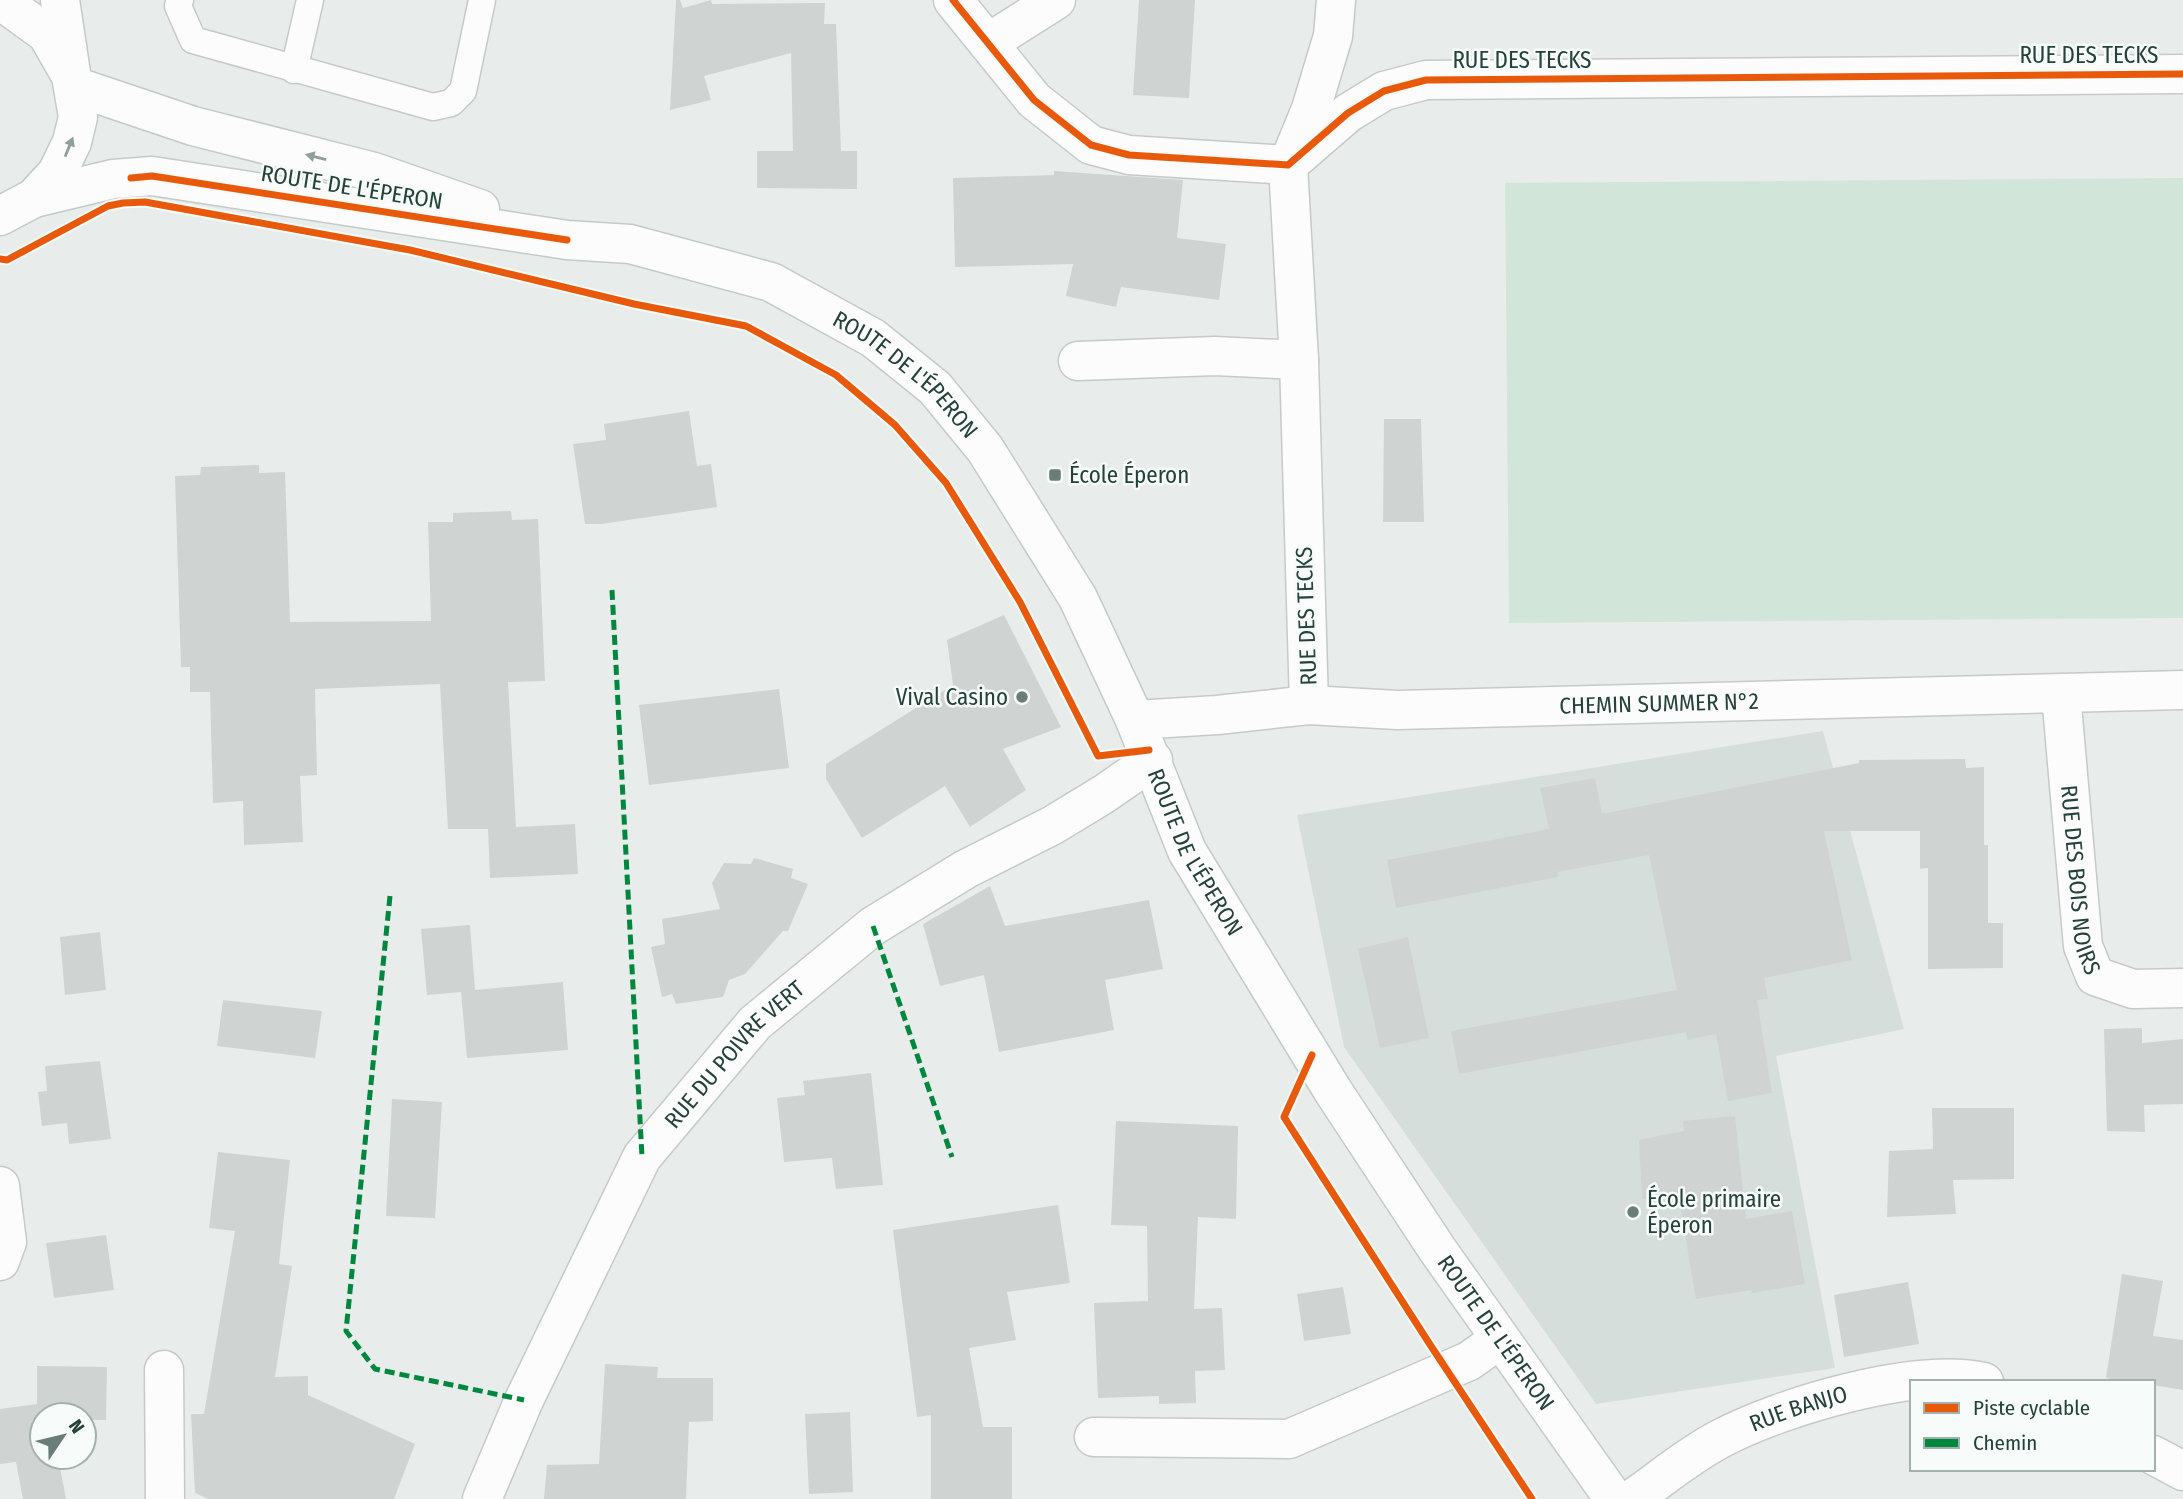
<svg xmlns="http://www.w3.org/2000/svg" width="2183" height="1499" font-family="'Fira Sans Condensed',sans-serif">
<style>
.built{fill:#d6dedb}
.green{fill:#d1e6d8}
.building{fill:#cfd4d2}
.lines{fill:none;stroke-linecap:round;stroke-linejoin:round}
.service-casing{stroke:#c5cac8;stroke-width:29}
.minor-casing{stroke:#c5cac8;stroke-width:41}
.secondary-casing{stroke:#c3cbc8;stroke-width:41}
.service{stroke:#fcfcfc;stroke-width:26}
.minor{stroke:#fcfcfc;stroke-width:38}
.secondary{stroke:#fcfcfc;stroke-width:38}
.quiet{stroke:#00873e;stroke-width:5;stroke-dasharray:10 5;stroke-linecap:butt}
.cycleway-casing{stroke:#f7fbf9;stroke-width:11}
.cycleway{stroke:#e8590c;stroke-width:7}
.oneway{fill:#909f9b}
.poi-dot{fill:#697e78;stroke:#f7fbf9;stroke-width:2.5}
.labels{text-anchor:middle;stroke-width:5;stroke-linejoin:round;paint-order:stroke}
.street-label{font-size:23px;fill:#24423a;stroke:#f7fbf9}
.poi-label{font-size:23px;fill:#24423a;stroke:#f7fbf9;text-anchor:start}
</style>
<rect width="100%" height="100%" fill="#e8edeb"/>
<!-- built -->
<path class="built" d="M 1823,731 L 1904,1029 L 1776,1056 L 1835,1368 L 1596,1404 L 1344,1047 L 1297,815 Z"/>
<!-- green -->
<path class="green" d="M 2183,178 L 2183,618 L 1509,623 L 1505,183 Z"/>
<!-- building -->
<path class="building" d="M 676,0 L 680,0 L 683,8 L 711,0 L 712,4 L 825,3 L 824,24 L 836,24 L 841,151 L 857,151 L 857,189 L 757,188 L 757,151 L 793,151 L 791,53 L 704,76 L 711,100 L 670,110 Z
M 1139,0 L 1195,0 L 1189,98 L 1133,95 Z
M 1054,171 L 1183,180 L 1177,238 L 1226,244 L 1219,300 L 1121,287 L 1116,307 L 1066,296 L 1073,264 L 955,267 L 953,178 L 1054,175 Z
M 689,411 L 697,466 L 711,464 L 717,507 L 601,524 L 585,524 L 573,444 L 606,440 L 604,424 Z
M 1384,419 L 1421,419 L 1424,522 L 1383,522 Z
M 259,465 L 259,473 L 285,472 L 290,622 L 431,621 L 428,522 L 453,522 L 453,513 L 511,511 L 512,520 L 538,519 L 545,681 L 508,682 L 516,827 L 575,824 L 578,874 L 490,878 L 488,829 L 448,829 L 440,684 L 315,689 L 317,775 L 300,776 L 303,842 L 244,845 L 243,801 L 213,803 L 210,692 L 190,692 L 190,667 L 181,667 L 175,476 L 200,475 L 201,467 Z
M 1004,615 L 1061,727 L 1003,749 L 1026,790 L 970,827 L 945,786 L 862,838 L 826,779 L 826,764 L 953,685 L 947,640 Z
M 779,689 L 789,768 L 649,785 L 639,705 Z
M 1965,759 L 1966,768 L 1984,767 L 1984,845 L 1988,845 L 1988,923 L 2003,923 L 2003,968 L 1928,969 L 1928,868 L 1920,869 L 1920,831 L 1824,831 L 1852,960 L 1764,978 L 1768,999 L 1757,1000 L 1772,1093 L 1728,1101 L 1716,1034 L 1687,1040 L 1686,1032 L 1459,1074 L 1451,1031 L 1677,990 L 1649,855 L 1557,872 L 1558,877 L 1396,908 L 1387,860 L 1549,829 L 1540,788 L 1595,778 L 1602,814 L 1859,763 L 1859,760 Z
M 754,858 L 793,869 L 791,878 L 808,884 L 788,931 L 783,931 L 745,974 L 729,980 L 723,997 L 676,1004 L 672,994 L 662,997 L 651,947 L 665,944 L 662,919 L 720,909 L 712,883 L 724,863 L 751,864 Z
M 990,886 L 1005,926 L 1149,900 L 1163,969 L 1105,980 L 1114,1030 L 999,1052 L 984,975 L 940,986 L 923,924 Z
M 470,925 L 475,990 L 563,982 L 568,1050 L 467,1058 L 461,992 L 427,995 L 421,929 Z
M 100,932 L 106,990 L 65,995 L 60,937 Z
M 1408,937 L 1429,1038 L 1380,1048 L 1358,949 Z
M 223,1000 L 322,1011 L 315,1058 L 217,1046 Z
M 2142,1028 L 2142,1043 L 2183,1039 L 2183,1104 L 2144,1105 L 2145,1132 L 2107,1131 L 2104,1029 Z
M 100,1061 L 111,1139 L 69,1144 L 67,1123 L 42,1126 L 38,1092 L 47,1091 L 45,1066 Z
M 871,1073 L 883,1185 L 836,1189 L 832,1158 L 784,1162 L 777,1098 L 805,1095 L 803,1081 Z
M 392,1099 L 442,1102 L 435,1218 L 386,1216 Z
M 1932,1108 L 2014,1108 L 2014,1179 L 1953,1180 L 1956,1214 L 1887,1217 L 1889,1151 L 1933,1149 Z
M 1735,1116 L 1746,1219 L 1792,1211 L 1805,1284 L 1752,1293 L 1751,1290 L 1696,1299 L 1678,1193 L 1642,1199 L 1639,1140 L 1684,1131 L 1683,1121 Z
M 1116,1121 L 1238,1126 L 1236,1219 L 1198,1217 L 1194,1309 L 1222,1308 L 1225,1370 L 1195,1371 L 1196,1403 L 1159,1404 L 1159,1396 L 1098,1398 L 1094,1303 L 1148,1301 L 1147,1226 L 1111,1225 Z
M 218,1152 L 290,1160 L 279,1264 L 292,1266 L 275,1377 L 308,1376 L 308,1395 L 415,1444 L 394,1499 L 208,1499 L 195,1493 L 191,1414 L 204,1414 L 235,1231 L 209,1228 Z
M 1058,1205 L 1070,1283 L 1007,1292 L 1016,1340 L 969,1348 L 983,1427 L 1012,1427 L 1012,1499 L 931,1499 L 931,1415 L 917,1417 L 893,1230 Z
M 106,1235 L 114,1290 L 54,1298 L 46,1243 Z
M 2122,1274 L 2163,1281 L 2153,1336 L 2183,1340 L 2183,1390 L 2153,1385 L 2153,1382 L 2131,1382 L 2106,1378 Z
M 1908,1282 L 1919,1344 L 1844,1357 L 1834,1295 Z
M 1343,1287 L 1351,1334 L 1304,1341 L 1297,1294 Z
M 605,1364 L 658,1367 L 657,1378 L 713,1378 L 713,1421 L 689,1422 L 686,1499 L 544,1499 L 547,1465 L 599,1464 Z
M 37,1366 L 107,1367 L 106,1420 L 84,1420 L 84,1415 L 42,1415 L 42,1457 L 58,1457 L 66,1499 L 23,1499 L 16,1462 L 0,1464 L 0,1409 L 37,1404 Z
M 850,1412 L 853,1492 L 809,1494 L 805,1414 Z"/>
<g class="lines">
<defs>
<path id="service" d="M 180,0 L 178,6 L 193,40 L 433,107 L 451,103 L 463,91 L 482,0
M 294,70 L 310,0"/>
<g id="minor">
<path d="M 60,0 L 71,73"/>
<path d="M 953,0 L 1034,100 L 1091,145 L 1129,155 L 1288,165 L 1348,113 L 1384,91 L 1426,80 L 2183,74"/>
<path d="M 988,43 L 1056,0"/>
<path d="M 1078,361 L 1215,356 L 1299,360"/>
<path id="s1" d="M 2061,694 L 2083,946 L 2095,976 L 2133,989 L 2183,988"/>
<path d="M 1309,705 L 1299,360 L 1288,165 L 1311,109 L 1333,36 L 1336,0"/>
<path id="s2" d="M 1135,720 L 1217,715 L 1309,705 L 1397,710 L 2183,690"/>
<path d="M 0,1186 L 7,1242 L 0,1261"/>
<path d="M 164,1370 L 165,1499"/>
<path d="M 1094,1437 L 1289,1439 L 1469,1361 L 1500,1339"/>
<path d="M 2153,1455 L 2183,1471"/>
<path id="s3" d="M 482,1499 L 524,1400 L 642,1157 L 755,1023 L 873,926 L 966,869 L 1053,825 L 1104,794 L 1153,760"/>
<path id="s4" d="M 1632,1499 C 1661,1479 1689,1455 1720,1439 C 1782,1406 1915,1367 1984,1382"/>
</g>
<g id="secondary">
<path d="M 0,4 L 7,5 L 47,34 L 71,76 L 78,117 L 72,142 L 57,173 L 34,198 L 0,216"/>
<path d="M 74,86 L 193,126 L 374,172 L 480,209"/>
<path id="s5" d="M 34,198 L 113,179 L 152,176 L 567,240 L 630,244 L 771,282 L 873,338 L 935,388 L 985,449 L 1078,598 L 1135,720 L 1187,851 L 1333,1091 L 1437,1249 L 1614,1499"/>
</g>
</defs>
<!-- service casing -->
<use href="#service" class="service-casing"/>
<!-- minor casing -->
<use href="#minor" class="minor-casing"/>
<!-- secondary casing -->
<use href="#secondary" class="secondary-casing"/>
<!-- service -->
<use href="#service" class="service"/>
<!-- minor -->
<use href="#minor" class="minor"/>
<!-- secondary -->
<use href="#secondary" class="secondary"/>
<!-- quiet -->
<path class="quiet" d="M 612,590 L 642,1157
M 390,896 L 346,1331 L 375,1369 L 524,1400
M 873,926 L 952,1157"/>
<defs>
<path id="cycleway" d="M 953,0 L 1034,100 L 1091,145 L 1129,155 L 1288,165 L 1348,113 L 1384,91 L 1426,80 L 2183,74
M 131,178 L 152,176 L 567,240
M 0,259 L 7,260 L 108,206 L 123,203 L 145,202 L 410,250 L 634,304 L 746,326 L 836,375 L 895,425 L 946,483 L 1020,602 L 1098,756 L 1149,750
M 1312,1055 L 1284,1117 L 1429,1343 L 1532,1499"/>
</defs>
<!-- cycleway casing -->
<use href="#cycleway" class="cycleway-casing"/>
<!-- cycleway -->
<use href="#cycleway" class="cycleway"/>
</g>
<!-- one-way arrows -->
<defs><path id="oneway-solid" d="M-6-.8H1V-3.2L6.5 0L1 3.2V.8H-6Z" transform="scale(1.75)"/></defs>
<g class="oneway">
<use href="#oneway-solid" transform="translate(69 147) rotate(-68)"/>
<use href="#oneway-solid" transform="translate(316 157) rotate(-166)"/>
</g>
<!-- markers -->
<g class="poi-dot">
<rect x="1048" y="468" width="14" height="14" rx="3.5"/>
<circle cx="1022" cy="697" r="7"/>
<circle cx="1633" cy="1212" r="7"/>
</g>
<g class="labels">
<!-- street labels -->
<g class="street-label">
<text x="2089" y="63">RUE DES TECKS</text>
<text x="1522" y="68">RUE DES TECKS</text>
<text transform="translate(352 187) rotate(9)" y="8">ROUTE DE L'ÉPERON</text>
<text dy="8" stroke="none"><textPath href="#s5" startOffset="914">ROUTE DE L'ÉPERON</textPath></text>
<text transform="translate(1306 616) rotate(-92)" y="8">RUE DES TECKS</text>
<text dy="8" stroke="none"><textPath href="#s2" startOffset="525">CHEMIN SUMMER N°2</textPath></text>
<text dy="8" stroke="none"><textPath href="#s5" startOffset="1480">ROUTE DE L'ÉPERON</textPath></text>
<text dy="8" stroke="none"><textPath href="#s1" startOffset="187">RUE DES BOIS NOIRS</textPath></text>
<text dy="8" stroke="none"><textPath href="#s3" startOffset="516">RUE DU POIVRE VERT</textPath></text>
<text dy="8" stroke="none"><textPath href="#s5" startOffset="2048">ROUTE DE L'ÉPERON</textPath></text>
<text dy="8" stroke="none"><textPath href="#s4" startOffset="191">RUE BANJO</textPath></text>
</g>
<!-- poi labels -->
<g class="poi-label">
<text x="1069" y="483">École Éperon</text>
<text x="1008" y="705" text-anchor="end">Vival Casino</text>
<text x="1647" y="1207">École primaire<tspan x="1647" dy="26">Éperon</tspan></text>
</g>
</g>
<!-- legend -->
<rect x="1910" y="1380" width="245" height="91" fill="#f7fbf9" stroke="#a3b1ad" stroke-width="2"/>
<rect x="1924" y="1403" width="35" height="10" fill="#e8590c" stroke="#a3b1ad" stroke-width="2"/>
<text x="1973" y="1415" font-size="21" fill="#24423a">Piste cyclable</text>
<rect x="1924" y="1438" width="35" height="10" fill="#00873e" stroke="#a3b1ad" stroke-width="2"/>
<text x="1973" y="1450" font-size="21" fill="#24423a">Chemin</text>
<!-- north arrow -->
<g transform="translate(63 1436) rotate(55)"><circle r="33" fill="#f7fbf9" stroke="#a3b1ad" stroke-width="2"/>
<path d="M0-5L12 26L0 18L-12 26Z" fill="#697e78"/>
<text y="-10" font-size="19" font-weight="bold" text-anchor="middle" fill="#24423a">N</text>
</g>
</svg>
